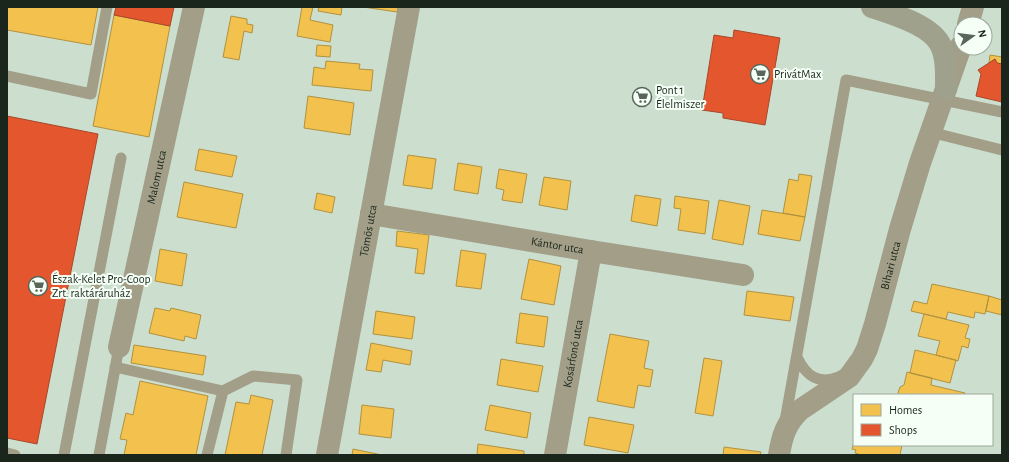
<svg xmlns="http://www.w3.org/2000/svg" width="1009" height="462" font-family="'Alegreya Sans',sans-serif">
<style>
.homes{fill:#f2c14e;stroke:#b1923f}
.shops{fill:#e4572e;stroke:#a74828}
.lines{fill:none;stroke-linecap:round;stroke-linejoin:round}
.lane{stroke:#a29e88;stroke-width:11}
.street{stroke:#a29e88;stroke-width:22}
.secondary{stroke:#a0a18c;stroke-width:22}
.labels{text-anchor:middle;stroke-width:4;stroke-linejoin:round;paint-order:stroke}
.poi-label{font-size:12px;fill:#1a261b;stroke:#f5fff6;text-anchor:start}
.street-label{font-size:12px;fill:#1a261b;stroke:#f5fff6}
</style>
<rect width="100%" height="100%" fill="#ccdece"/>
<!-- homes -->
<path class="homes" d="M 7,7 L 98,7 L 91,45 L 7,30 Z
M 302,7 L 313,7 L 310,20 L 333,25 L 330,42 L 297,36 Z
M 319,7 L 342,7 L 341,15 L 318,11 Z
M 363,7 L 398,7 L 397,12 Z
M 114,15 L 170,26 L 149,137 L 93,126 Z
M 231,16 L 247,19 L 247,24 L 253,25 L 252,33 L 244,31 L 239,60 L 223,57 Z
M 317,45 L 331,46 L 330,57 L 316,56 Z
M 990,55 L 1002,57 L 1002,64 L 997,63 L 995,59 L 989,63 Z
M 326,61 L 360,64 L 359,69 L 373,70 L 371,91 L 312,85 L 314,67 L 325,69 Z
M 308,96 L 354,103 L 350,135 L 304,128 Z
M 199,149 L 237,156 L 232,177 L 195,170 Z
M 408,155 L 436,159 L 432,189 L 403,185 Z
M 458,163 L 482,167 L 478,194 L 454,190 Z
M 499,169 L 527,174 L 522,203 L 502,200 L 504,190 L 496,188 Z
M 799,174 L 812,176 L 805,217 L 783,213 L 789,179 L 798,181 Z
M 544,177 L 571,181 L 567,210 L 539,205 Z
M 184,182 L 243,194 L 236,228 L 177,217 Z
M 317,193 L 335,197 L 332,213 L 314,209 Z
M 635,195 L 661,199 L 657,226 L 631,221 Z
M 675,196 L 709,201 L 705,234 L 678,230 L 681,209 L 674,208 Z
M 719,200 L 750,206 L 743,245 L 712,239 Z
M 762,210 L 805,217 L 800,241 L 758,234 Z
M 397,231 L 429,235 L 424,274 L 415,273 L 418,249 L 396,246 Z
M 160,249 L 187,254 L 182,286 L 155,281 Z
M 461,250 L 486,254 L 481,289 L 456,286 Z
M 529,259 L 561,266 L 554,305 L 521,299 Z
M 932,284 L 989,296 L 985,314 L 975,312 L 974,318 L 948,312 L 946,319 L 911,311 L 914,301 L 927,304 Z
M 747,291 L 794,297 L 790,321 L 744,315 Z
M 989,296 L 1002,300 L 1002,315 L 986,311 Z
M 155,308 L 170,311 L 171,308 L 201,315 L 196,339 L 185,336 L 184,341 L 149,333 Z
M 376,311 L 415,317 L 412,339 L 373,334 Z
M 520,313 L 548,317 L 544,347 L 516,343 Z
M 924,314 L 969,325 L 965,338 L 970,339 L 968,348 L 962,346 L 958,361 L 936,355 L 940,341 L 918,336 Z
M 610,334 L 649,341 L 644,368 L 653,370 L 650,387 L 638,385 L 634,408 L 597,401 Z
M 371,343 L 412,351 L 410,365 L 383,360 L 381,372 L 366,370 Z
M 134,345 L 206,356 L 203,375 L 131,363 Z
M 915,350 L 956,360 L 950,383 L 910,373 Z
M 704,358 L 722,361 L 713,416 L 695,413 Z
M 501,359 L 543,366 L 538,392 L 497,385 Z
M 907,372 L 932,378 L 931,385 L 965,393 L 965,395 L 900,395 L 898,393 L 900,387 L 904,385 Z
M 140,381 L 208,396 L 196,455 L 124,455 L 127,440 L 120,439 L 126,413 L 133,415 Z
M 251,395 L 273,400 L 262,455 L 225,455 L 236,402 L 249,404 Z
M 362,405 L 394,409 L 391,438 L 359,434 Z
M 490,405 L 531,413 L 527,438 L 485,430 Z
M 589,417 L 634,425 L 628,453 L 584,445 Z
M 854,442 L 854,445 L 902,445 L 900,455 L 861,455 L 855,453 L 856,450 L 852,449 Z
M 478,444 L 524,451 L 524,455 L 477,455 Z
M 724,447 L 761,452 L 760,455 L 723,455 Z
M 353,449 L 382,455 L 352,455 Z"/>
<!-- shops -->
<path class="shops" d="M 116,7 L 174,7 L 170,26 L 114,15 Z
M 734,30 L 780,38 L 765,125 L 723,118 L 723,113 L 702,110 L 714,35 L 733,38 Z
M 995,59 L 997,63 L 1002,64 L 1002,102 L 976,96 L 981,74 L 978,70 Z
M 7,116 L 98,134 L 37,444 L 7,438 Z"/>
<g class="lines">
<!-- lane -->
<path class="lane" d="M 7,76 L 91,94 L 107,7
M 930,132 L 1002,150
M 797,357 C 806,376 818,385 839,377
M 115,367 L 223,391 L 207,455
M 223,391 L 253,376 L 297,380 L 286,455
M 785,421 L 846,80 L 1002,112
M 7,453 L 15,455
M 64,455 L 121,158
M 99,455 L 119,347"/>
<!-- street -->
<g class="street">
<path d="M 968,24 L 973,7"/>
<path id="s1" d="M 371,214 L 591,251 L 743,275"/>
<path id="s2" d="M 119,347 L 194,7"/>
<path id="s3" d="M 327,455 L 409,7"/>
<path id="s4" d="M 555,455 L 591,251"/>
<path id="s5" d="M 779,455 C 782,436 786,423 800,410 L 849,377 L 862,359 L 867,349 L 875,324 L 900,229 L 920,163 L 961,46"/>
</g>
<!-- secondary -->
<path class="secondary" d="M 872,7 C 892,14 932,25 941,46 C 947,59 946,75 946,89"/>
</g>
<!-- icons -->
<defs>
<symbol id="supermarket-ring" viewBox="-11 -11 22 22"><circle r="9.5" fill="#f5fff6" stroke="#58665a" stroke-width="1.5"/><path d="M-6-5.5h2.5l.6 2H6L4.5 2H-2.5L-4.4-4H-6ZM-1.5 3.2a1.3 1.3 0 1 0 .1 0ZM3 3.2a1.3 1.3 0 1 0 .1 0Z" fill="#58665a"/></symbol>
</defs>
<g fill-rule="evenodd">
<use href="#supermarket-ring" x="749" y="63" width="22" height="22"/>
<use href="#supermarket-ring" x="631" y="86" width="22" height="22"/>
<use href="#supermarket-ring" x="27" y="275" width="22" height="22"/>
</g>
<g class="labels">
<!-- poi labels -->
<g class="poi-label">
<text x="774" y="78">PrivátMax</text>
<text x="656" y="94">Pont 1<tspan x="656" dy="14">Élelmiszer</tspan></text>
<text x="52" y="283">Észak-Kelet Pro-Coop<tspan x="52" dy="14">Zrt. raktáráruház</tspan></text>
</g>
<!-- street labels -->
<g class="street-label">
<text dy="4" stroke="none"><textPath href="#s2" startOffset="174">Malom utca</textPath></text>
<text dy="4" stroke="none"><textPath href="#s3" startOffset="228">Tömös utca</textPath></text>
<text dy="4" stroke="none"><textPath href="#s1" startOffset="189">Kántor utca</textPath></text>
<text dy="4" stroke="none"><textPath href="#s5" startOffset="230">Bihari utca</textPath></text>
<text dy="4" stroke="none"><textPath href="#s4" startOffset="103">Kosárfonó utca</textPath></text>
</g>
</g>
<!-- border -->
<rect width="1009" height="462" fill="none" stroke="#1a261b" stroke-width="16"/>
<!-- legend -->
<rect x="853" y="394" width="140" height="52" fill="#f5fff6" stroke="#9da89e"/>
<rect x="861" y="404" width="20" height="12" fill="#f2c14e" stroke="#9da89e"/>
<text x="889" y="414" font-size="12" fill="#1a261b">Homes</text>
<rect x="861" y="424" width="20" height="12" fill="#e4572e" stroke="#9da89e"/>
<text x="889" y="434" font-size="12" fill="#1a261b">Shops</text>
<!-- north arrow -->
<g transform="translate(973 36) rotate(76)"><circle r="19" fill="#f5fff6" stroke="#9da89e"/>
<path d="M0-3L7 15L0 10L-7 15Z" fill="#58665a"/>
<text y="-6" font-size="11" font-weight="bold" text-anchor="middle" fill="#1a261b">N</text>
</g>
</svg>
